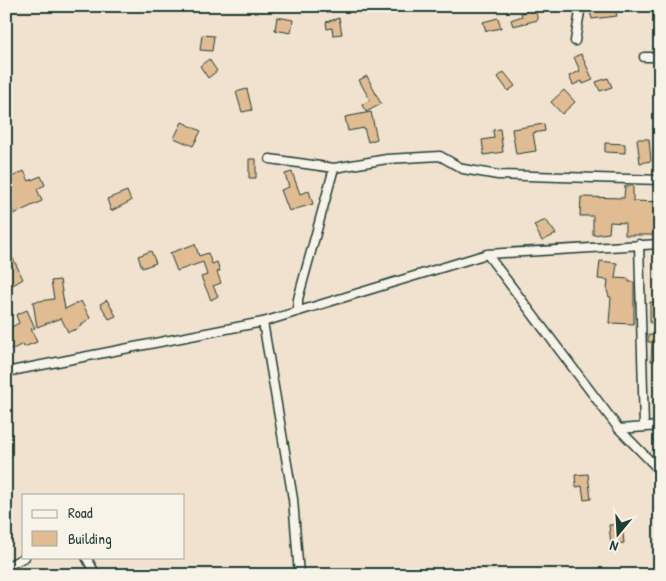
<svg xmlns="http://www.w3.org/2000/svg" width="666" height="581" font-family="'Patrick Hand',sans-serif">
<style>
.building{fill:#e1bc92;stroke:#1f3d34}
.lines{fill:none;stroke-linecap:round;stroke-linejoin:round}
.minor-casing{stroke:#1f3d34;stroke-width:11}
.minor{stroke:#f7f3e8;stroke-width:8}
</style>
<rect width="100%" height="100%" fill="#f0e2ce"/>
<filter id="ink" filterUnits="userSpaceOnUse"><feTurbulence type="fractalNoise" baseFrequency=".02" numOctaves="2"/><feDisplacementMap in="SourceGraphic" scale="10" xChannelSelector="R" yChannelSelector="G"/><feConvolveMatrix kernelMatrix="1 2 1 2 8 2 1 2 1" color-interpolation-filters="sRGB"/></filter>
<g filter="url(#ink)">
<!-- building -->
<path class="building" d="M 525,6 L 534,6 L 538,20 L 513,26 L 511,20 L 522,16 L 521,13 L 527,11 Z
M 605,6 L 614,6 L 617,16 L 592,19 L 590,12 Z
M 277,17 L 293,20 L 291,33 L 275,30 Z
M 339,18 L 342,34 L 333,35 L 332,28 L 327,29 L 326,22 Z
M 498,18 L 501,28 L 486,31 L 483,22 Z
M 202,35 L 214,36 L 212,51 L 200,50 Z
M 581,54 L 593,80 L 583,84 L 582,81 L 573,85 L 569,76 L 580,71 L 574,57 Z
M 209,59 L 217,71 L 208,78 L 200,66 Z
M 504,72 L 515,86 L 508,91 L 498,77 Z
M 367,76 L 381,104 L 366,112 L 362,105 L 370,100 L 359,80 Z
M 608,78 L 612,87 L 600,91 L 596,82 Z
M 247,89 L 252,110 L 242,112 L 236,92 Z
M 564,90 L 575,102 L 562,114 L 551,102 Z
M 371,112 L 377,139 L 368,142 L 364,128 L 348,131 L 345,117 Z
M 182,122 L 201,131 L 193,146 L 174,138 Z
M 544,124 L 545,131 L 533,133 L 536,151 L 516,154 L 512,129 Z
M 500,129 L 503,152 L 484,155 L 482,140 L 494,138 L 493,130 Z
M 637,139 L 649,139 L 651,161 L 640,163 Z
M 605,143 L 625,144 L 625,153 L 605,152 Z
M 249,159 L 256,159 L 256,178 L 249,178 Z
M 24,171 L 29,181 L 41,176 L 45,185 L 37,189 L 42,201 L 14,214 L 12,208 L 6,211 L 6,180 Z
M 292,172 L 300,194 L 309,191 L 313,204 L 289,211 L 281,190 L 289,187 L 285,174 Z
M 625,186 L 633,186 L 633,201 L 660,202 L 660,218 L 654,218 L 653,235 L 625,235 L 625,223 L 610,222 L 609,233 L 593,235 L 593,216 L 580,216 L 581,197 L 624,198 Z
M 127,191 L 131,201 L 111,211 L 107,199 Z
M 546,220 L 556,234 L 542,241 L 534,225 Z
M 6,244 L 23,279 L 13,285 L 6,274 Z
M 195,244 L 199,256 L 208,253 L 212,264 L 217,262 L 220,271 L 217,272 L 221,283 L 213,286 L 218,296 L 211,300 L 201,277 L 207,275 L 203,262 L 177,271 L 170,253 Z
M 151,251 L 156,263 L 142,268 L 138,256 Z
M 600,261 L 617,263 L 615,278 L 629,279 L 629,282 L 634,282 L 634,324 L 609,323 L 611,297 L 609,297 L 607,290 L 608,280 L 598,279 Z
M 60,280 L 65,309 L 81,301 L 90,318 L 77,329 L 68,332 L 61,318 L 37,327 L 33,302 L 54,299 L 51,281 Z
M 107,300 L 116,316 L 109,319 L 100,304 Z
M 650,302 L 660,303 L 660,323 L 650,323 Z
M 27,310 L 35,328 L 31,329 L 37,342 L 24,347 L 23,344 L 11,350 L 6,341 L 6,330 L 19,323 L 16,315 Z
M 648,335 L 660,336 L 660,361 L 651,361 L 652,342 L 648,342 Z
M 588,474 L 591,499 L 584,500 L 582,486 L 576,487 L 575,475 Z
M 622,524 L 624,543 L 611,544 L 609,525 Z"/>
<g class="lines">
<defs>
<path id="minor" d="M 575,41 L 581,6
M 644,57 L 660,57
M 270,159 L 334,168
M 639,244 L 644,427
M 487,254 L 619,429 L 660,471
M 298,311 L 298,299 L 334,168 L 387,159 L 440,156 L 463,169 L 498,175 L 660,180
M 263,322 L 293,499 L 299,575
M 6,372 L 263,322 L 487,254 L 660,244
M 619,429 L 660,426
M 86,557 L 96,575
M 6,567 L 25,557"/>
</defs>
<!-- minor casing -->
<use href="#minor" class="minor-casing"/>
<!-- minor -->
<use href="#minor" class="minor"/>
</g>
</g>
<!-- margin -->
<rect width="666" height="581" fill="none" stroke="#f7f3e8" stroke-width="25"/>
<rect x="12" y="12" width="641" height="556" fill="none" stroke="#1f3d34" stroke-width="2" filter="url(#ink)"/>
<!-- legend -->
<rect x="22" y="494" width="162" height="65" fill="#f7f3e8" stroke="#a1aaa0"/>
<rect x="32" y="510" width="25" height="8" fill="#f7f3e8" stroke="#a1aaa0"/>
<text x="68" y="518" font-size="15" fill="#1f3d34">Road</text>
<rect x="32" y="531" width="25" height="15" fill="#e1bc92" stroke="#a1aaa0"/>
<text x="68" y="544" font-size="15" fill="#1f3d34">Building</text>
<!-- north arrow -->
<g transform="translate(618 534) rotate(198)" stroke="#f7f3e8" stroke-width="4" paint-order="stroke">
<path d="M0-4L9 19L0 12L-9 19Z" fill="#1f3d34"/>
<text y="-8" font-size="14" font-weight="bold" text-anchor="middle" fill="#1f3d34">N</text>
</g>
</svg>
